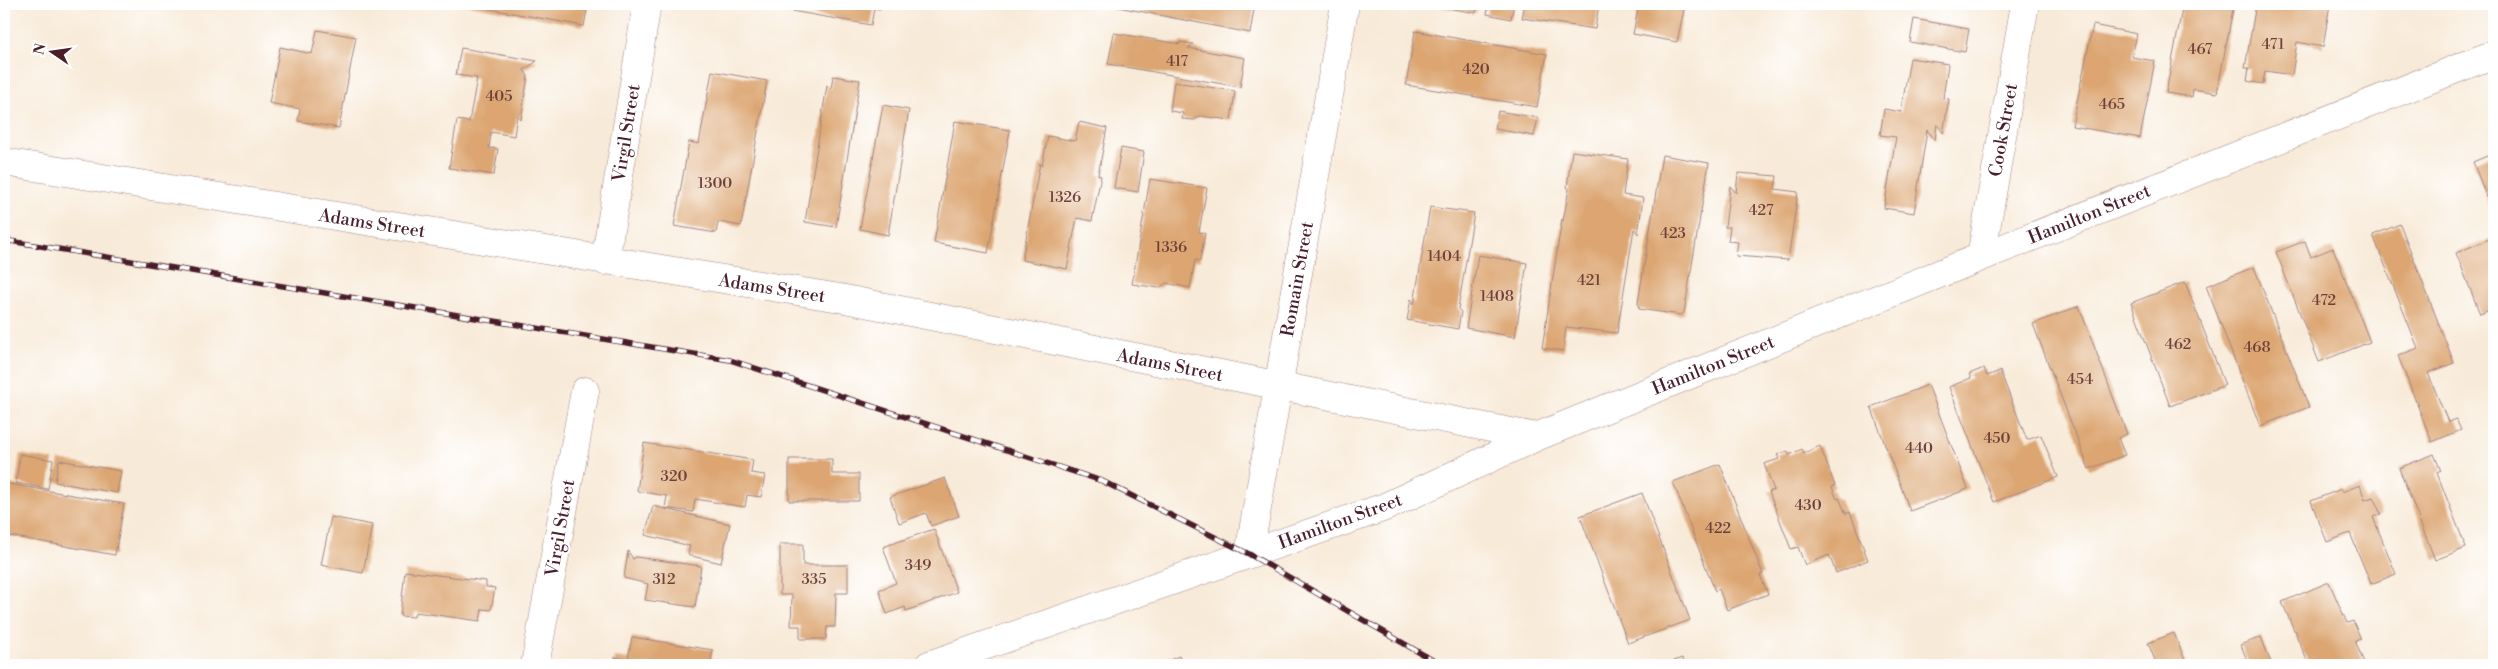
<svg xmlns="http://www.w3.org/2000/svg" width="2498" height="669" font-family="'Libre Bodoni',serif">
<style>
.building{fill:#dca571}
.lines{fill:none;stroke-linecap:round;stroke-linejoin:round}
.street-casing{stroke:#a18482;stroke-width:29}
.street{stroke:#fff;stroke-width:28}
.rail-casing{stroke:#4a1f2b;stroke-width:5.5}
.rail{stroke:#fff;stroke-width:4;stroke-dasharray:11;stroke-linecap:butt}
.labels{text-anchor:middle;stroke-width:4.5;stroke-linejoin:round;paint-order:stroke}
.number-label{font-size:15px;fill:#6e403c}
.street-label{font-size:18px;fill:#4a1f2b;stroke:#fff}
</style>
<rect width="100%" height="100%" fill="#fff"/>
<filter id="ink" filterUnits="userSpaceOnUse"><feTurbulence type="fractalNoise" baseFrequency=".02" numOctaves="2"/><feDisplacementMap in="SourceGraphic" scale="10" xChannelSelector="R" yChannelSelector="G"/><feConvolveMatrix kernelMatrix="1 2 1 2 8 2 1 2 1" color-interpolation-filters="sRGB"/></filter>
<filter id="wash" filterUnits="userSpaceOnUse"><feTurbulence type="fractalNoise" baseFrequency=".0096" numOctaves="4" result="noise"/><feDisplacementMap in="SourceGraphic" scale="20" xChannelSelector="R" yChannelSelector="G"/><feGaussianBlur stdDeviation="1.12" result="paint"/><feColorMatrix in="noise" values="0 0 0 0 0 0 0 0 0 0 0 0 0 0 0 0 0 1.4 0 .05"/><feComposite in="paint" operator="in"/></filter>
<g filter="url(#wash)">
<rect width="100%" height="100%" fill="#f8ead8"/>
<g id="blocks">
<!-- building -->
<path class="building" d="M 462,4 L 588,4 L 584,26 Z
M 752,4 L 881,4 L 880,9 L 874,8 L 871,25 Z
M 1103,4 L 1255,4 L 1250,33 Z
M 1443,4 L 1478,4 L 1476,13 L 1442,7 Z
M 1489,4 L 1514,4 L 1511,19 L 1487,14 Z
M 1525,4 L 1599,4 L 1595,29 L 1522,18 Z
M 1639,4 L 1685,5 L 1677,42 L 1633,34 Z
M 2183,4 L 2234,4 L 2217,93 L 2193,89 L 2192,97 L 2166,93 Z
M 2256,4 L 2330,4 L 2323,47 L 2297,42 L 2292,75 L 2265,71 L 2263,84 L 2247,81 L 2249,68 L 2245,68 Z
M 1914,19 L 1969,29 L 1965,52 L 1910,42 Z
M 2093,25 L 2137,34 L 2132,57 L 2155,61 L 2140,138 L 2072,126 Z
M 317,30 L 356,37 L 339,128 L 298,121 L 300,109 L 269,103 L 280,47 L 312,54 Z
M 1415,31 L 1547,54 L 1537,107 L 1406,85 Z
M 1114,33 L 1180,44 L 1180,42 L 1193,44 L 1188,48 L 1245,58 L 1240,87 L 1108,64 Z
M 461,48 L 537,61 L 524,70 L 528,76 L 521,120 L 517,115 L 514,136 L 491,132 L 489,148 L 498,149 L 494,175 L 449,168 L 457,120 L 469,122 L 477,78 L 456,75 Z
M 1910,58 L 1948,64 L 1943,98 L 1949,99 L 1943,133 L 1937,124 L 1935,140 L 1927,130 L 1914,213 L 1884,208 L 1896,137 L 1880,135 L 1884,109 L 1901,112 Z
M 712,71 L 767,81 L 741,226 L 718,222 L 716,233 L 674,226 L 689,142 L 699,144 Z
M 833,76 L 860,80 L 836,227 L 805,222 L 827,85 L 831,89 Z
M 1174,82 L 1235,91 L 1231,120 L 1200,116 L 1194,120 L 1182,119 L 1183,113 L 1170,111 Z
M 883,105 L 909,110 L 888,235 L 860,229 Z
M 1498,111 L 1538,118 L 1534,136 L 1495,129 Z
M 955,121 L 1010,130 L 988,253 L 934,243 Z
M 1079,122 L 1107,128 L 1098,175 L 1101,176 L 1092,221 L 1077,218 L 1067,269 L 1022,260 L 1040,163 L 1042,166 L 1048,136 L 1075,141 Z
M 1121,148 L 1144,152 L 1138,192 L 1114,188 Z
M 1572,151 L 1628,159 L 1623,195 L 1643,198 L 1638,234 L 1634,229 L 1617,333 L 1566,327 L 1563,351 L 1542,348 L 1562,219 L 1563,221 L 1569,189 L 1567,187 Z
M 2494,153 L 2494,216 L 2473,162 Z
M 1662,155 L 1709,163 L 1684,313 L 1681,315 L 1639,309 L 1638,303 Z
M 1738,173 L 1777,176 L 1775,189 L 1798,192 L 1788,260 L 1736,256 L 1738,242 L 1728,241 L 1730,227 L 1725,227 L 1730,186 L 1736,193 Z
M 1150,179 L 1207,188 L 1199,232 L 1205,233 L 1200,261 L 1195,260 L 1190,288 L 1166,283 L 1159,288 L 1132,284 Z
M 1430,207 L 1474,213 L 1458,309 L 1461,312 L 1458,329 L 1407,320 L 1411,299 L 1414,304 Z
M 2400,224 L 2454,363 L 2428,373 L 2448,422 L 2456,419 L 2461,430 L 2432,442 L 2398,356 L 2418,348 L 2373,235 Z
M 2494,237 L 2494,308 L 2480,314 L 2456,253 Z
M 2305,241 L 2311,257 L 2333,248 L 2370,342 L 2319,362 L 2276,252 Z
M 1478,255 L 1527,263 L 1515,337 L 1466,328 Z
M 2254,267 L 2309,407 L 2260,426 L 2206,286 Z
M 2185,282 L 2225,385 L 2170,406 L 2131,303 Z
M 2079,306 L 2127,434 L 2118,438 L 2125,455 L 2089,469 L 2033,324 Z
M 1984,368 L 1987,376 L 2000,371 L 2027,440 L 2041,435 L 2058,477 L 1994,502 L 1949,387 L 1971,378 L 1969,374 Z
M 1928,385 L 1968,489 L 1910,511 L 1871,407 Z
M 644,443 L 753,460 L 751,473 L 765,475 L 761,497 L 747,495 L 745,507 L 695,499 L 693,512 L 665,508 L 667,496 L 637,491 Z
M 1820,446 L 1835,486 L 1832,487 L 1837,499 L 1839,498 L 1846,514 L 1850,512 L 1868,560 L 1836,573 L 1829,555 L 1805,565 L 1798,547 L 1791,549 L 1769,492 L 1774,490 L 1764,464 L 1779,459 L 1777,455 L 1788,451 L 1789,455 L 1802,449 L 1804,453 Z
M 20,454 L 53,460 L 48,489 L 16,483 Z
M 2434,454 L 2441,471 L 2437,473 L 2466,548 L 2435,560 L 2399,468 Z
M 789,459 L 832,459 L 832,474 L 859,474 L 859,501 L 789,501 Z
M 59,460 L 121,471 L 117,493 L 55,482 Z
M 1720,464 L 1763,574 L 1760,575 L 1768,594 L 1727,610 L 1719,589 L 1715,591 L 1673,482 Z
M 945,478 L 959,516 L 931,526 L 926,513 L 899,523 L 890,497 Z
M 4,483 L 124,504 L 115,555 L 4,535 Z
M 2360,485 L 2365,500 L 2373,497 L 2381,514 L 2373,517 L 2396,574 L 2371,584 L 2350,533 L 2327,542 L 2311,501 L 2341,489 L 2342,492 Z
M 1642,493 L 1690,620 L 1628,643 L 1580,516 Z
M 653,506 L 730,524 L 721,563 L 688,555 L 690,546 L 645,535 Z
M 331,517 L 372,525 L 363,573 L 321,565 Z
M 934,529 L 957,592 L 906,611 L 905,607 L 887,614 L 879,590 L 896,583 L 883,547 Z
M 780,544 L 803,544 L 803,565 L 848,565 L 848,593 L 836,593 L 835,627 L 827,627 L 826,639 L 800,639 L 800,626 L 791,626 L 792,595 L 780,595 Z
M 628,551 L 633,559 L 636,557 L 701,566 L 695,607 L 645,600 L 648,584 L 624,578 Z
M 405,571 L 486,581 L 486,587 L 495,588 L 491,610 L 482,609 L 480,621 L 415,612 L 414,617 L 400,616 Z
M 2329,582 L 2347,623 L 2353,621 L 2361,639 L 2355,641 L 2365,665 L 2309,665 L 2282,602 Z
M 2174,633 L 2187,665 L 2157,665 L 2148,643 Z
M 632,637 L 713,650 L 710,665 L 614,665 L 615,657 L 628,659 Z
M 2261,637 L 2272,665 L 2249,665 L 2241,645 Z
M 1179,656 L 1183,665 L 1158,665 Z
M 1682,658 L 1685,665 L 1663,665 Z"/>
</g>
</g>
<g filter="url(#ink)">
<use href="#blocks" fill-opacity="0" stroke="#a18482" stroke-width="1"/>
<g class="lines">
<defs>
<path id="street" d="M 4,162 L 840,298 L 1536,437
M 1981,257 L 2025,4
M 605,261 L 647,4
M 1249,554 L 1345,4
M 535,665 L 585,391
M 929,665 L 1385,507 L 1536,437 L 1981,257 L 2494,54"/>
</defs>
<!-- street casing -->
<use href="#street" class="street-casing"/>
<!-- street -->
<use href="#street" class="street"/>
<defs>
<path id="rail" d="M 4,240 L 730,360 L 1102,481 L 1249,554 L 1441,665"/>
</defs>
<!-- rail casing -->
<use href="#rail" class="rail-casing"/>
<!-- rail -->
<use href="#rail" class="rail"/>
</g>
</g>
<g class="labels">
<!-- number labels -->
<g class="number-label">
<text x="2273" y="49">471</text>
<text x="2200" y="54">467</text>
<text x="1177" y="66">417</text>
<text x="1476" y="74">420</text>
<text x="499" y="101">405</text>
<text x="2112" y="109">465</text>
<text x="715" y="188">1300</text>
<text x="1065" y="202">1326</text>
<text x="1761" y="215">427</text>
<text x="1673" y="238">423</text>
<text x="1171" y="252">1336</text>
<text x="1444" y="261">1404</text>
<text x="1589" y="285">421</text>
<text x="1497" y="301">1408</text>
<text x="2324" y="305">472</text>
<text x="2178" y="349">462</text>
<text x="2257" y="352">468</text>
<text x="2080" y="384">454</text>
<text x="1997" y="443">450</text>
<text x="1919" y="453">440</text>
<text x="674" y="481">320</text>
<text x="1808" y="510">430</text>
<text x="1718" y="533">422</text>
<text x="918" y="570">349</text>
<text x="664" y="584">312</text>
<text x="814" y="584">335</text>
</g>
<!-- street labels -->
<g class="street-label">
<text transform="translate(2003 130) rotate(-80)" y="6">Cook Street</text>
<text transform="translate(626 133) rotate(-81)" y="6">Virgil Street</text>
<text transform="translate(2089 214) rotate(-22)" y="6">Hamilton Street</text>
<text transform="translate(372 223) rotate(9)" y="6">Adams Street</text>
<text transform="translate(1297 279) rotate(-80)" y="6">Romain Street</text>
<text transform="translate(772 288) rotate(9)" y="6">Adams Street</text>
<text transform="translate(1170 365) rotate(11)" y="6">Adams Street</text>
<text transform="translate(1713 365) rotate(-22)" y="6">Hamilton Street</text>
<text transform="translate(1340 521) rotate(-20)" y="6">Hamilton Street</text>
<text transform="translate(560 528) rotate(-80)" y="6">Virgil Street</text>
</g>
</g>
<!-- margin -->
<rect width="2498" height="669" fill="none" stroke="#fff" stroke-width="20"/>
<!-- north arrow -->
<g transform="translate(52 52) rotate(283)" stroke="#ffffff" stroke-width="4" paint-order="stroke">
<path d="M0-4L9 19L0 12L-9 19Z" fill="#4a1f2b"/>
<text y="-8" font-size="14" font-weight="bold" text-anchor="middle" fill="#4a1f2b">N</text>
</g>
</svg>
